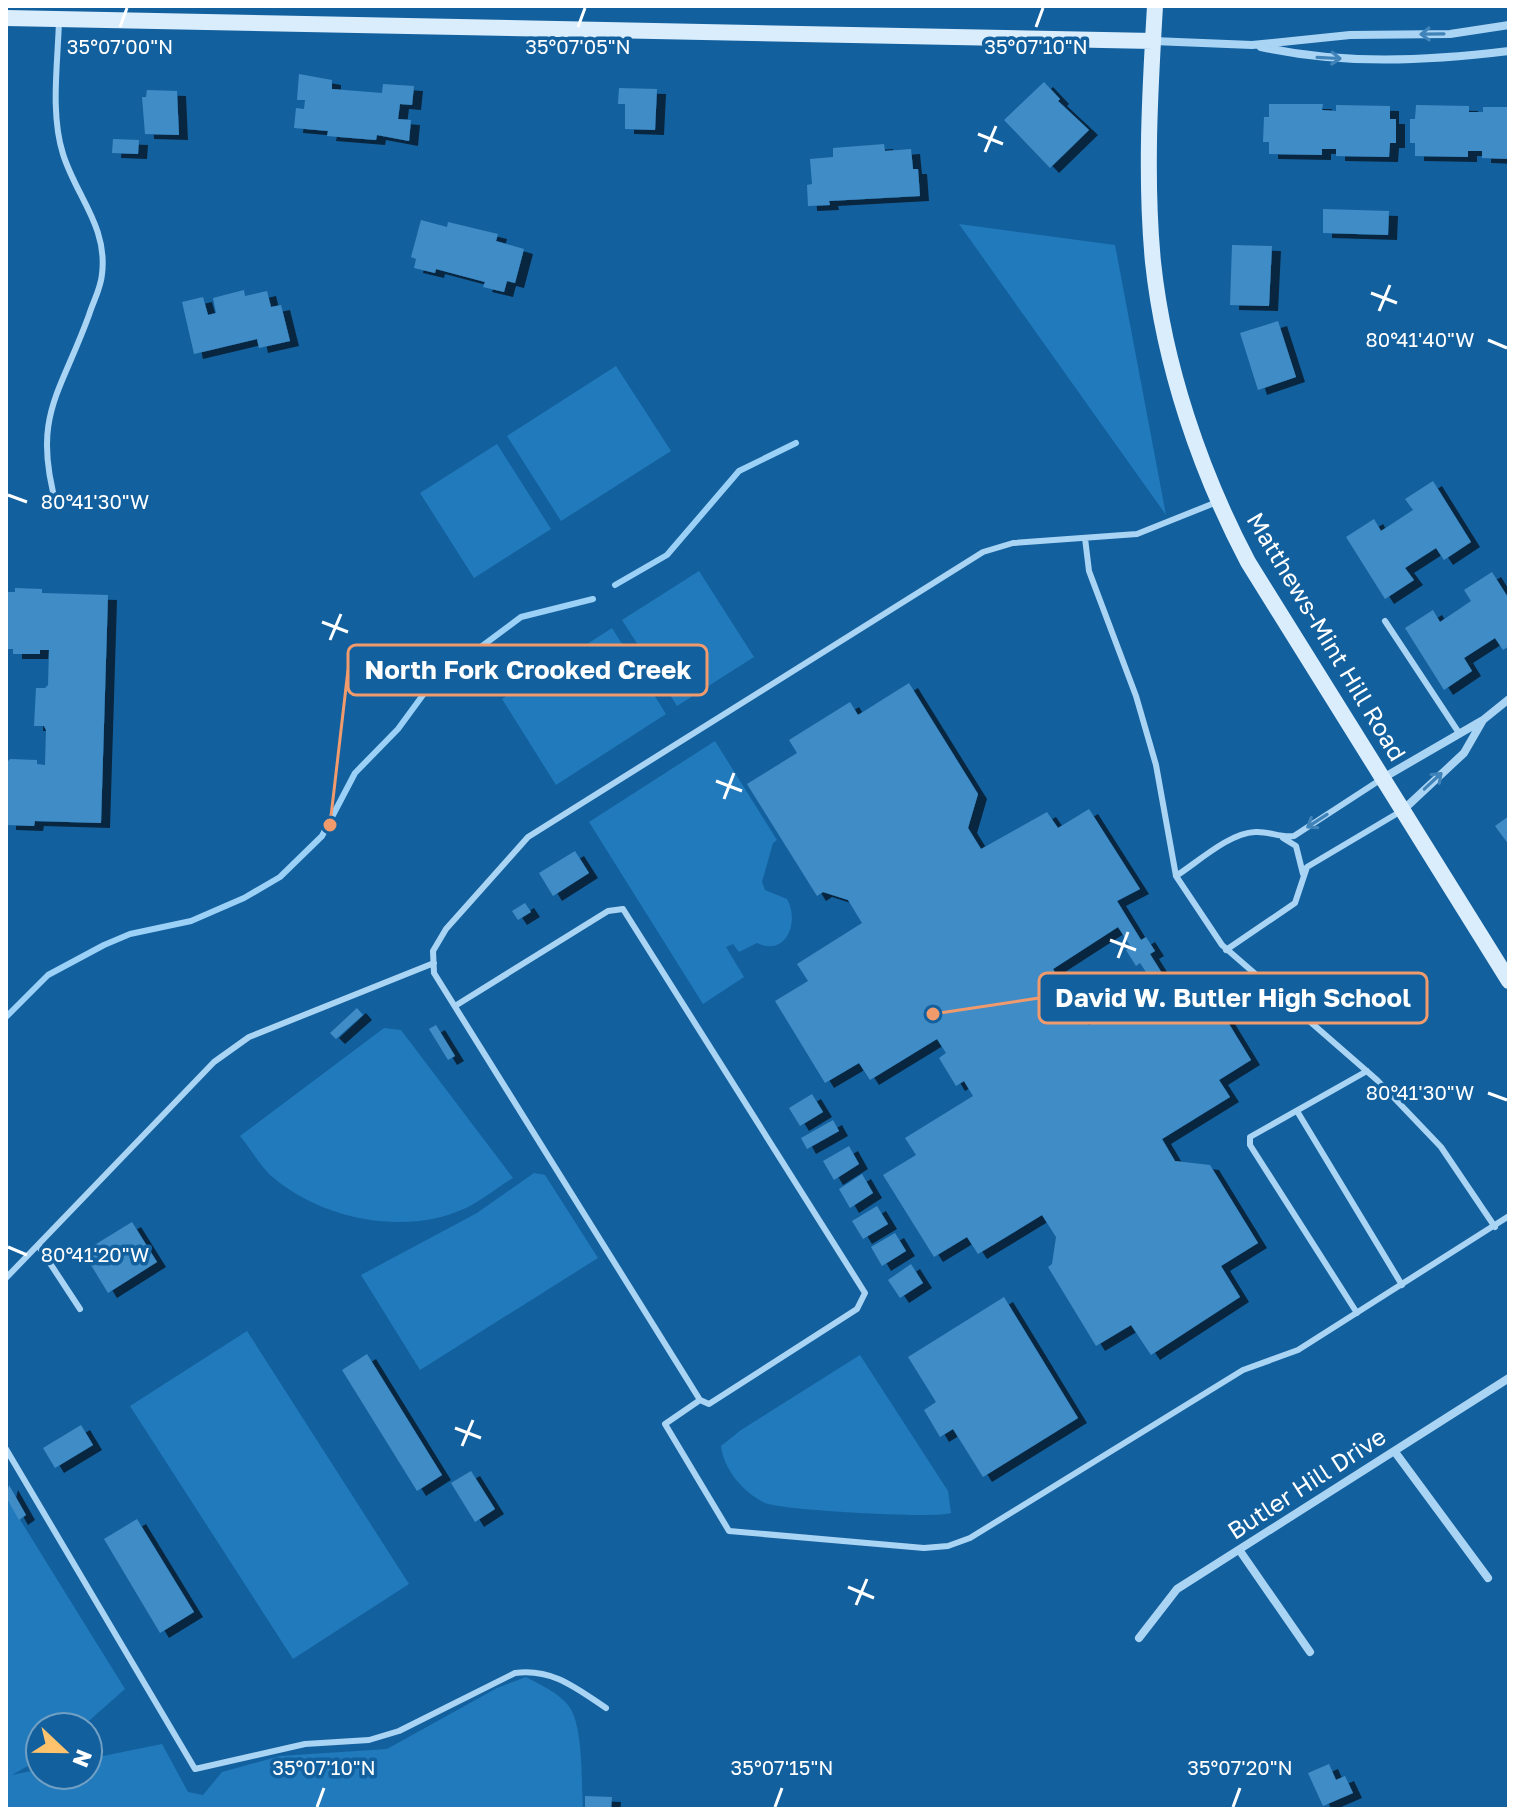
<svg xmlns="http://www.w3.org/2000/svg" width="1515" height="1815" font-family="'Golos Text',sans-serif">
<style>
.green{fill:#217abb}
.lines{fill:none;stroke-linecap:round;stroke-linejoin:round}
.stream{stroke:#9cd1f7;stroke-width:6}
.building{fill:#408cc6;fill-rule:evenodd;filter:url(#shadow)}
.lane{stroke:#aad4f4;stroke-width:6}
.street{stroke:#aad4f4;stroke-width:8}
.secondary{stroke:#daedfd;stroke-width:16}
.oneway{stroke:#4083b8}
.ticks{fill:none;stroke:#fff;stroke-width:3}
.labels{text-anchor:middle;stroke-width:7;stroke-linejoin:round;paint-order:stroke}
.street-label{font-size:24px;fill:#fff;stroke:#13609e}
.ticks-label{font-size:20px;text-anchor:middle;fill:#fff;stroke:#13609e;stroke-width:7;stroke-linejoin:round;paint-order:stroke}
.leader{fill:none;stroke:#f19b6d;stroke-width:3}
.callout-dot{fill:#f19b6d;stroke:#13609e;stroke-width:3}
.callout{fill:#13609e;stroke:#f19b6d;stroke-width:3}
.callout-label{font-size:26px;text-anchor:middle;font-weight:bold;fill:#fff}
</style>
<defs>
<filter id="shadow"><feDropShadow dx="9" dy="5" stdDeviation="0" flood-color="#0009"/></filter>
</defs>
<rect width="100%" height="100%" fill="#13609e"/>
<!-- green -->
<path class="green" d="M 959,224 L 1115,245 L 1166,515 Z
M 616,366 L 671,451 L 561,521 L 507,436 Z
M 497,444 L 551,529 L 474,578 L 420,493 Z
M 699,571 L 754,657 L 677,706 L 622,620 Z
M 612,628 L 666,714 L 556,785 L 502,699 Z
M 715,741 L 777,840 L 773,843 L 762,882 L 765,890 L 787,899 C 800,922 786,957 757,943 L 739,952 L 733,944 L 726,947 L 744,977 L 703,1004 L 589,822 Z
M 384,1028 L 401,1030 L 513,1178 C 498,1187 483,1200 466,1208 C 406,1236 325,1220 275,1179 C 261,1168 251,1149 240,1136 Z
M 534,1173 L 545,1175 L 598,1258 L 420,1370 L 361,1275 L 477,1213 Z
M 247,1331 L 409,1584 L 293,1659 L 130,1406 Z
M 860,1355 L 948,1491 L 951,1513 C 933,1519 781,1510 765,1503 C 743,1492 724,1470 721,1446 L 741,1430 Z
M 6,1497 L 125,1689 L 82,1727 L 40,1727 L 40,1759 L 12,1775 L 40,1769 L 40,1775 L 88,1775 L 88,1759 L 162,1744 L 188,1792 L 203,1795 L 222,1772 L 280,1756 L 387,1749 L 497,1688 L 526,1677 C 541,1685 557,1692 568,1705 C 584,1725 581,1782 583,1809 L 6,1809 Z"/>
<g class="lines">
<!-- stream -->
<path class="stream" d="M 615,585 L 667,555 L 739,471 L 796,443
M 6,1017 L 48,975 L 104,945 L 130,934 L 191,921 L 244,898 L 280,877 L 322,836 L 355,773 L 398,729 L 431,684 L 521,617 L 593,599"/>
</g>
<!-- building -->
<path class="building" d="M 299,74 L 332,80 L 332,89 L 382,93 L 383,84 L 414,86 L 412,105 L 400,104 L 398,119 L 411,120 L 409,141 L 377,135 L 376,140 L 327,136 L 328,131 L 294,128 L 296,108 L 304,109 L 305,100 L 297,100 Z
M 1044,82 L 1060,99 L 1058,101 L 1089,130 L 1050,168 L 1004,120 Z
M 619,88 L 657,89 L 655,130 L 625,129 L 625,104 L 618,104 Z
M 147,90 L 177,91 L 179,135 L 145,134 L 142,97 L 146,97 Z
M 1269,104 L 1323,104 L 1322,110 L 1336,111 L 1336,105 L 1390,106 L 1390,119 L 1396,119 L 1396,143 L 1390,143 L 1389,157 L 1336,156 L 1336,149 L 1322,149 L 1322,155 L 1269,154 L 1269,142 L 1263,142 L 1264,117 L 1269,117 Z
M 1416,105 L 1469,106 L 1469,112 L 1483,112 L 1483,107 L 1509,107 L 1509,159 L 1482,158 L 1482,151 L 1468,151 L 1468,157 L 1415,156 L 1415,143 L 1410,143 L 1410,119 L 1415,119 Z
M 113,139 L 139,140 L 138,154 L 112,153 Z
M 884,144 L 885,151 L 911,149 L 913,169 L 918,169 L 920,196 L 829,201 L 830,205 L 808,206 L 807,185 L 812,184 L 810,159 L 833,157 L 833,148 Z
M 1323,209 L 1389,211 L 1388,235 L 1323,233 Z
M 421,220 L 447,227 L 448,222 L 498,234 L 496,241 L 524,249 L 515,283 L 507,281 L 504,292 L 483,287 L 485,282 L 436,269 L 435,273 L 414,268 L 416,259 L 411,257 Z
M 1232,245 L 1272,246 L 1269,306 L 1230,305 Z
M 244,290 L 245,296 L 267,291 L 271,307 L 281,305 L 290,341 L 259,348 L 257,339 L 194,354 L 182,302 L 203,297 L 208,315 L 216,313 L 213,298 Z
M 1278,321 L 1296,377 L 1258,390 L 1240,333 Z
M 1433,481 L 1471,542 L 1444,560 L 1436,548 L 1405,568 L 1414,580 L 1385,599 L 1346,537 L 1374,519 L 1381,531 L 1413,510 L 1405,499 Z
M 1492,572 L 1509,599 L 1509,646 L 1503,650 L 1495,638 L 1464,658 L 1472,671 L 1444,690 L 1405,628 L 1433,610 L 1440,622 L 1471,601 L 1464,590 Z
M 15,588 L 42,589 L 42,593 L 108,595 L 101,823 L 35,821 L 34,826 L 7,825 L 6,763 L 10,759 L 37,760 L 37,764 L 45,765 L 46,730 L 44,726 L 34,726 L 36,688 L 45,688 L 48,685 L 49,650 L 40,650 L 40,654 L 13,654 L 13,649 L 6,649 L 6,592 L 15,592 Z
M 909,683 L 978,794 L 968,828 L 981,849 L 1047,812 L 1058,828 L 1089,809 L 1140,889 L 1117,901 L 1141,940 L 1146,937 L 1155,951 L 1150,954 L 1175,994 L 1201,978 L 1251,1060 L 1219,1080 L 1230,1097 L 1162,1139 L 1175,1161 L 1210,1165 L 1258,1243 L 1221,1266 L 1240,1297 L 1151,1355 L 1131,1325 L 1096,1346 L 1048,1267 L 1052,1264 L 1056,1237 L 1042,1215 L 978,1254 L 967,1237 L 934,1257 L 883,1175 L 916,1155 L 905,1138 L 973,1096 L 964,1081 L 956,1086 L 939,1058 L 946,1053 L 937,1039 L 870,1080 L 859,1063 L 825,1083 L 775,1001 L 808,981 L 797,964 L 862,923 L 848,900 L 823,892 L 817,896 L 747,784 L 797,753 L 789,740 L 850,702 L 858,715 ZM 1118,927 L 1131,947 L 1126,950 L 1136,966 L 1140,963 L 1153,983 L 1089,1025 L 1069,986 L 1065,989 L 1053,969 Z
M 1509,816 L 1509,845 L 1495,826 Z
M 575,851 L 589,873 L 553,896 L 539,873 Z
M 525,903 L 531,912 L 518,920 L 512,911 Z
M 357,1008 L 363,1015 L 336,1039 L 330,1033 Z
M 436,1025 L 455,1056 L 448,1060 L 429,1029 Z
M 812,1094 L 823,1112 L 800,1126 L 789,1108 Z
M 833,1120 L 839,1131 L 807,1149 L 801,1138 Z
M 849,1146 L 859,1164 L 834,1180 L 823,1161 Z
M 862,1174 L 873,1193 L 850,1208 L 839,1189 Z
M 877,1206 L 888,1224 L 863,1239 L 852,1221 Z
M 132,1222 L 157,1262 L 108,1293 L 83,1252 Z
M 895,1233 L 906,1251 L 882,1266 L 871,1247 Z
M 911,1264 L 923,1283 L 900,1298 L 888,1280 Z
M 1004,1297 L 1078,1418 L 983,1477 L 953,1429 L 940,1437 L 924,1410 L 936,1402 L 908,1357 Z
M 367,1354 L 442,1475 L 417,1491 L 342,1370 Z
M 81,1425 L 93,1445 L 55,1468 L 43,1448 Z
M 471,1471 L 495,1509 L 475,1522 L 451,1483 Z
M 9,1485 L 26,1515 L 19,1520 L 6,1497 Z
M 137,1519 L 194,1612 L 160,1633 L 104,1539 Z
M 1329,1764 L 1336,1780 L 1345,1776 L 1353,1793 L 1323,1806 L 1308,1773 Z
M 585,1796 L 612,1797 L 611,1809 L 585,1809 Z"/>
<g class="lines">
<!-- lane -->
<path class="lane" d="M 1217,502 L 1137,534 L 1013,543 L 983,552 L 528,837 L 446,929 L 433,951 L 434,973 L 700,1400 L 665,1424 L 729,1531 L 924,1548 L 948,1546 L 970,1538 L 1243,1370 L 1298,1350 L 1509,1216
M 57,507 C 31,417 60,395 89,315 C 93,302 101,288 102,274 C 108,227 76,196 63,154 C 50,113 58,62 59,20
M 1085,538 L 1089,571 L 1136,696 L 1156,765 L 1176,876 L 1222,945 L 1377,1080 L 1441,1147 L 1495,1227
M 1385,621 L 1459,733
M 1283,838 L 1296,846 L 1303,874
M 1176,876 C 1198,862 1229,833 1255,832 C 1269,831 1280,838 1294,836 L 1380,780
M 1226,950 L 1295,903 L 1307,867 L 1403,810
M 455,1006 L 608,911 L 623,909 L 865,1293 L 857,1309 L 709,1404 L 700,1400
M 1297,1111 L 1402,1285
M 38,1245 L 80,1309
M 6,1278 L 214,1062 L 249,1037 L 434,963
M 1357,1313 L 1250,1145 L 1250,1137 L 1367,1071
M 6,1449 L 195,1769 L 305,1744 L 369,1740 L 399,1731 L 515,1673 C 552,1668 576,1688 606,1708"/>
<!-- street -->
<path class="street" d="M 1153,41 L 1252,45 L 1350,35 L 1450,34 L 1509,25
M 1261,47 C 1343,65 1426,61 1509,51
M 1483,720 L 1509,699
M 1383,778 L 1483,720 L 1464,753 L 1403,810
M 1395,1452 L 1488,1578
M 1240,1551 L 1310,1652
M 1139,1638 L 1177,1589 L 1509,1378"/>
<!-- secondary -->
<path class="secondary" d="M 1155,6 C 1150,90 1145,178 1153,262 C 1164,365 1200,471 1248,562 L 1509,981
M 6,18 L 1153,41"/>
</g>
<!-- one-way arrows -->
<defs><path id="oneway-shaft" d="M-6 0H5M1.5-3L5.5 0L1.5 3" fill="none" stroke-width="1.6" stroke-linecap="round" stroke-linejoin="round" transform="scale(2)"/></defs>
<g class="oneway">
<use href="#oneway-shaft" transform="translate(1432 34) rotate(179)"/>
<use href="#oneway-shaft" transform="translate(1329 58) rotate(3)"/>
<use href="#oneway-shaft" transform="translate(1433 781) rotate(-43)"/>
<use href="#oneway-shaft" transform="translate(1317 821) rotate(147)"/>
</g>
<!-- ticks -->
<path class="ticks" d="M 120,27 L 127,8M 578,27 L 585,8M 1036,27 L 1043,8M 978,134 L 1003,144M 985,152 L 996,126M 1371,293 L 1397,303M 1379,311 L 1390,285M 1488,340 L 1507,348M 8,495 L 27,502M 322,622 L 348,632M 330,640 L 341,614M 716,781 L 742,791M 724,799 L 734,773M 1110,940 L 1136,950M 1118,958 L 1128,932M 1488,1093 L 1507,1100M 8,1247 L 27,1255M 455,1428 L 481,1438M 462,1446 L 473,1420M 848,1587 L 874,1598M 856,1605 L 867,1579M 317,1807 L 324,1788M 775,1807 L 782,1788M 1233,1807 L 1240,1788"/>
<g class="labels">
<!-- street labels -->
<g class="street-label">
<text transform="translate(1326 637) rotate(59)" y="8">Matthews-Mint Hill Road</text>
<text transform="translate(1307 1484) rotate(-33)" y="8">Butler Hill Drive</text>
</g>
</g>
<g class="ticks-label">
<text x="120" y="54">35°07'00"N</text>
<text x="1036" y="54">35°07'10"N</text>
<text x="578" y="54">35°07'05"N</text>
<text x="1420" y="347">80°41'40"W</text>
<text x="95" y="509">80°41'30"W</text>
<text x="1420" y="1100">80°41'30"W</text>
<text x="95" y="1262">80°41'20"W</text>
<text x="324" y="1775">35°07'10"N</text>
<text x="782" y="1775">35°07'15"N</text>
<text x="1240" y="1775">35°07'20"N</text>
</g>
<!-- callouts -->
<path class="leader" d="M330 825L348 670M933 1014L1039 998"/>
<g class="callout-dot">
<circle cx="330" cy="825" r="8"/>
<circle cx="933" cy="1014" r="8"/>
</g>
<g class="callout">
<rect x="348" y="645" width="359" height="50" rx="8"/>
<rect x="1039" y="973" width="388" height="50" rx="8"/>
</g>
<g class="callout-label">
<text x="528" y="679">North Fork Crooked Creek</text>
<text x="1233" y="1007">David W. Butler High School</text>
</g>
<!-- border -->
<rect width="1515" height="1815" fill="none" stroke="#ffffff" stroke-width="16"/>
<!-- north arrow -->
<g transform="translate(64 1751) rotate(112)"><circle r="38" fill="#13609e" stroke="#71a0c5" stroke-width="2"/>
<path d="M0-6L14 30L0 20L-14 30Z" fill="#ffc36d"/>
<text y="-12" font-size="22" font-weight="bold" text-anchor="middle" fill="#ffffff">N</text>
</g>
</svg>
